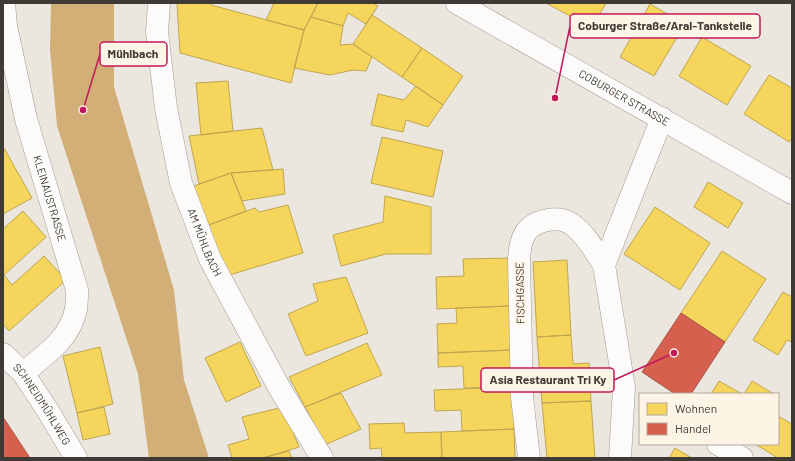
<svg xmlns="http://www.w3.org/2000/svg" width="795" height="461" font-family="Barlow,sans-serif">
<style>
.water{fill:#d2af76}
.homes{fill:#f6d55c;stroke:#bfa650}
.shops{fill:#d6604d;stroke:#a85546}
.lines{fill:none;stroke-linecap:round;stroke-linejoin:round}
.street-casing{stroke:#9e9a94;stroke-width:23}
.street{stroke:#fcfbfa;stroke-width:22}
.labels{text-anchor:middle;stroke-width:4;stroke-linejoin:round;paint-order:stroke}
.street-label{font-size:11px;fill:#3e3a35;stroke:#fef4e5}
.leader{fill:none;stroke:#c2185b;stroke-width:1.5}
.callout-dot{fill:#c2185b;stroke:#fef4e5;stroke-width:1.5}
.callout{fill:#fef4e5;stroke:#c2185b;stroke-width:1.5}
.callout-label{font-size:12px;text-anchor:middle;font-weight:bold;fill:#3e3a35}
</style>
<rect width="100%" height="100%" fill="#ebe6de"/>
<!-- water -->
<path class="water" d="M 51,3 L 114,3 L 114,87 L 174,290 L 184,380 L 209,458 L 149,458 L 138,374 L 57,126 L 50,50 Z"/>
<!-- homes -->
<path class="homes" d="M 177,3 L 211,3 L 211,5 L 304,30 L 291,83 L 180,53 Z
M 274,3 L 318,3 L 304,30 L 266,20 Z
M 318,3 L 373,3 L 378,6 L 366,24 L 348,13 L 343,26 L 311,17 Z
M 546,3 L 606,3 L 592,28 Z
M 650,4 L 685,24 L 654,76 L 620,57 Z
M 372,15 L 422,48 L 402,77 L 353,44 Z
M 311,17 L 343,26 L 340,45 L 353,44 L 372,57 L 366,71 L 353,70 L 330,75 L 294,68 L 304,30 Z
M 702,37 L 751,66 L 727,105 L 679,76 Z
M 422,48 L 463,76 L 443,105 L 402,77 Z
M 769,75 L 792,88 L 792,138 L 789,142 L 744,114 Z
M 228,81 L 233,131 L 201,135 L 196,83 Z
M 416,86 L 443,105 L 428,127 L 406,120 L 403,132 L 371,125 L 378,94 L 404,100 Z
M 262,128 L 273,170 L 231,173 L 199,184 L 189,136 Z
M 382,137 L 443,151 L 433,197 L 371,183 Z
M 4,148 L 32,198 L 3,214 L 3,149 Z
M 283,169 L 285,194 L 242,201 L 231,173 Z
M 231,173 L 246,211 L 206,226 L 191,187 Z
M 708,182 L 743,203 L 728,228 L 694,207 Z
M 385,196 L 431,207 L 431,254 L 386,254 L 341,266 L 333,235 L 383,222 Z
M 288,205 L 303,253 L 226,276 L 206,226 L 255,208 L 259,212 Z
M 655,207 L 710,243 L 680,290 L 624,254 Z
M 23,211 L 46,237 L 4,275 L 3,274 L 3,229 Z
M 722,251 L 766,279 L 725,342 L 681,313 Z
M 44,256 L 66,280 L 9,331 L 3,324 L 3,276 L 4,275 L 12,285 Z
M 509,258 L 510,306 L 437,309 L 436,277 L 464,276 L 463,259 Z
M 567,260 L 571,335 L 537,337 L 533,262 Z
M 346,277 L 368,333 L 306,356 L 288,314 L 318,301 L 313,284 Z
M 783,292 L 792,297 L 792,342 L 787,340 L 778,355 L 753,340 Z
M 510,306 L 512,350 L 438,353 L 437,324 L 457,323 L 456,308 Z
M 571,335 L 573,364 L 589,363 L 591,401 L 542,403 L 537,337 Z
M 240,342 L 261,386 L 226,402 L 205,358 Z
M 367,343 L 382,375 L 305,407 L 289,377 Z
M 100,347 L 113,404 L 77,413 L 63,356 Z
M 512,350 L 513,387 L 464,388 L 463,366 L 438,367 L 438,353 Z
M 719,381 L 742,394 L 711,394 Z
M 752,381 L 774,394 L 744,394 Z
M 513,387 L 514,429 L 462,431 L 461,410 L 435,411 L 434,390 Z
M 341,393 L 361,429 L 325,445 L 305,407 Z
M 591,401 L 595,458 L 547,458 L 542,403 Z
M 104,407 L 110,434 L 83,440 L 77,413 Z
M 283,407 L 299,447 L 263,458 L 232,458 L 228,445 L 249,439 L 242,417 Z
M 778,416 L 792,424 L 792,458 L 778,458 L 755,444 L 778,444 Z
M 404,423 L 405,433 L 441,432 L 442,458 L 382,458 L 381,448 L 370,449 L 369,424 Z
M 514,429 L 515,458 L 442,458 L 441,432 Z
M 675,448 L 692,458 L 669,458 Z
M 289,451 L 292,458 L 263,458 Z"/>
<!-- shops -->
<path class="shops" d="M 681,313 L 725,342 L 691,394 L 675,394 L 642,372 Z
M 3,417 L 30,458 L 3,458 Z"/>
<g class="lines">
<defs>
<g id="street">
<path id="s1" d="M 4,3 L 6,26 L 26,119 L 77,290 C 77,297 77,303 76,309 C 71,338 44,356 23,373"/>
<path id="s2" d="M 159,3 L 157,32 L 166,108 L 181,183 L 210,259 L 280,389 L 322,458"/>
<path id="s3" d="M 457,3 L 792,193"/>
<path id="s4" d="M 3,354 L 23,373 L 48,411 L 76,458"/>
<path d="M 718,444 L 742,458"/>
<path d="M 529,458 L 522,397 L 519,260 C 520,238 525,224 548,220 C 557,218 567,220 574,226 C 587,236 595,252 604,265"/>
<path d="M 620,458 L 624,387 L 604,265 L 662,118"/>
</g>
</defs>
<!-- street casing -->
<use href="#street" class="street-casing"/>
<!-- street -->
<use href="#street" class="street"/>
</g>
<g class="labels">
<!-- street labels -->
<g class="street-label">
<text dy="4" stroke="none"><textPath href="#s3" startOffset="192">COBURGER STRASSE</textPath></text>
<text dy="4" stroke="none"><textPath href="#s1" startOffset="201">KLEINAUSTRASSE</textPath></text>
<text dy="4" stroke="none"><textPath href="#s2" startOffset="246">AM MÜHLBACH</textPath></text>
<text transform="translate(520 293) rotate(-91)" y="4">FISCHGASSE</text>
<text dy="4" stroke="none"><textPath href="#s4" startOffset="64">SCHNEIDMÜHLWEG</textPath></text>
</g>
</g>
<!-- callouts -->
<path class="leader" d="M555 98L570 26M83 110L100 54M674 353L614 380"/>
<g class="callout-dot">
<circle cx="555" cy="98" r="4"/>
<circle cx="83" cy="110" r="4"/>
<circle cx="674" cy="353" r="4"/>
</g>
<g class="callout">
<rect x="570" y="14" width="190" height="24" rx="4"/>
<rect x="100" y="42" width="67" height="24" rx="4"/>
<rect x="481" y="368" width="133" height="24" rx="4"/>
</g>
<g class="callout-label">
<text x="665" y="30">Coburger Straße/Aral-Tankstelle</text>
<text x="133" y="58">Mühlbach</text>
<text x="548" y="384">Asia Restaurant Tri Ky</text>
</g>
<!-- border -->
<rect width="795" height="461" fill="none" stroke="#3e3a35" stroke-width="8"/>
<!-- legend -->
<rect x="639" y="393" width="140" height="52" fill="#fef4e5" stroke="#b1aa9f"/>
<rect x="647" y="403" width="20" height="12" fill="#f6d55c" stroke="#b1aa9f"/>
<text x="675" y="413" font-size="12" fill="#3e3a35">Wohnen</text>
<rect x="647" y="423" width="20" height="12" fill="#d6604d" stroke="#b1aa9f"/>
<text x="675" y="433" font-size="12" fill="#3e3a35">Handel</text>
</svg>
